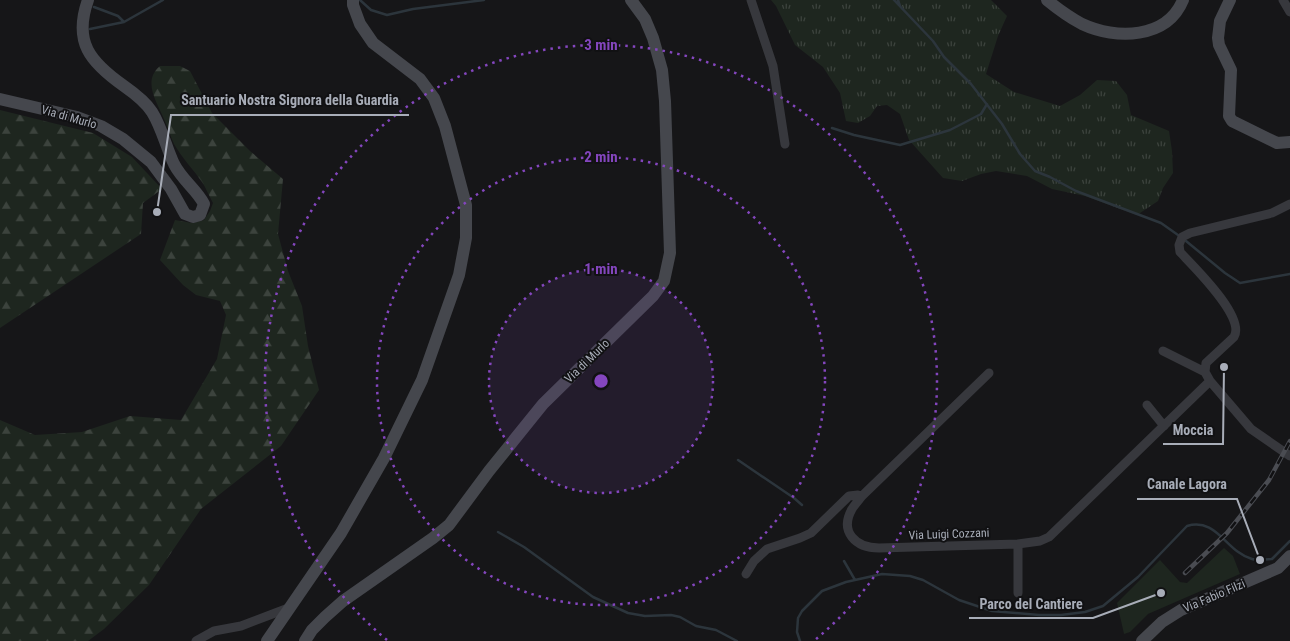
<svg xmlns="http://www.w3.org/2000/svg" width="1290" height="641" font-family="'Roboto Condensed',sans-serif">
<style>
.grass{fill:url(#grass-tufts)}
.forest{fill:url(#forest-firs)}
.park{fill:#1e261f}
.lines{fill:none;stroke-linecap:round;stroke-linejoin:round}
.stream{stroke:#2c353c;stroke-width:2.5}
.street{stroke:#37383d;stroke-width:9}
.secondary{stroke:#45474d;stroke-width:12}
.rail-casing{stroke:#4a4c52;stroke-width:4.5}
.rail{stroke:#111113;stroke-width:2.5;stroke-dasharray:8;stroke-linecap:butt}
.ring{fill:none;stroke:#8446be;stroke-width:2.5;stroke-dasharray:2.5 5}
.labels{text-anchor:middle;stroke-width:4;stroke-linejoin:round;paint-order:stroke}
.street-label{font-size:12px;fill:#a8adb8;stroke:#111113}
.centre{fill:#8446be;stroke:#111113;stroke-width:2.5}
.ring-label{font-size:15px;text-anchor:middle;font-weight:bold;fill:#8446be;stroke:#111113;stroke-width:4;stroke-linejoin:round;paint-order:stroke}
.leader{fill:none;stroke:#a8adb8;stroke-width:2}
.callout-dot{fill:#a8adb8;stroke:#111113;stroke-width:2}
.callout-label{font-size:14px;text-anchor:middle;font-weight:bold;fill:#a8adb8;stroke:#111113;stroke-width:4;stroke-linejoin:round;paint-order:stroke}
</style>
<defs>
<pattern id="grass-tufts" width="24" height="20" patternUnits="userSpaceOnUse" patternTransform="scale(1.25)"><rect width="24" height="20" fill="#1e261f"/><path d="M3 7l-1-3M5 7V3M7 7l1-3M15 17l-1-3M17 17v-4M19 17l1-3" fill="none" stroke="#3c433d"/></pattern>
<pattern id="forest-firs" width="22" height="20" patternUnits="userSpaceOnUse" patternTransform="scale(1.25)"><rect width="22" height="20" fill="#1e261f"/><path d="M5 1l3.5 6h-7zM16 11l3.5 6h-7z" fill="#3c433d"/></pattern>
</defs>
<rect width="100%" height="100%" fill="#161618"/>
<!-- grass -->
<path class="grass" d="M 771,0 L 991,0 L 1007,16 L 998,36 L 986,74 L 1014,92 L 1060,106 L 1080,95 L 1097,80 L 1116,81 L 1127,95 L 1131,115 L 1169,131 L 1172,151 L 1173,173 L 1163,188 L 1158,201 L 1137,215 L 1085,196 L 1052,189 L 1027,176 L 996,171 L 981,174 L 962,181 L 943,178 L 909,140 L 900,114 L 887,105 L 877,106 L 870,116 L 858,123 L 846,121 L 840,93 L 823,67 L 795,45 L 776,6 Z"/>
<!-- forest -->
<path class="forest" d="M 160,66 L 180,66 L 190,71 L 212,113 L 250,151 L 283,179 L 278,234 L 288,271 L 302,306 L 308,346 L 319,390 L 281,446 L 201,509 L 149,585 L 104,629 L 88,641 L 0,641 L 0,420 L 35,435 L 82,432 L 130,416 L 181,420 L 217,359 L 226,315 L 220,301 L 196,295 L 183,285 L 160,260 L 175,220 L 192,223 L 204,220 L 210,211 L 213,203 C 209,196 206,188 202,182 C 193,169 182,158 174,144 C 170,136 168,127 164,119 C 157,102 142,81 160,66 Z
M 0,110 L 93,133 L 132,157 L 162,189 L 143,203 L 141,234 L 0,328 Z"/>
<!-- park -->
<path class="park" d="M 1224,548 L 1233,556 L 1240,574 L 1148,614 L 1130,632 L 1124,634 L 1117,603 L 1160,560 L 1180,582 L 1187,583 Z"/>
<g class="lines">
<!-- stream -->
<path class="stream" d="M 360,0 L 371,10 L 387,15 L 413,9 L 484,0
M 894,0 L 933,41 L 944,57 L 971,84 L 1002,124 L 1020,154 L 1035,171 L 1050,177 L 1076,191 L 1161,223 L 1178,235
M 898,0 L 900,6
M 94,7 L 118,16 L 124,22
M 90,29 L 124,22 L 163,0
M 832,128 L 854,135 L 900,145 L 950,130 L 981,114 L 987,104
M 1186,241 L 1225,273 L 1240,283 L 1290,274
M 738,460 L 794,498 L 802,505
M 498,532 L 524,547 L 593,597 L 628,613 L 645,616 L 671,615 L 680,617 L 696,626 L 716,630 L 737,641
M 844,561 L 855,580
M 800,641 L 797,632 L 798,618 L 802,611 L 822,591 L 846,582 L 882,574 L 910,576 L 923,580 L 959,600 L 992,611 L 1039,615 L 1061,615 L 1085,612 L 1103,606 L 1138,577 L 1187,526 C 1217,517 1226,552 1252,559 C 1258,561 1265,559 1272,559 L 1290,541"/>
<!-- street -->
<path class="street" d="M 751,0 L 773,66 L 785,144
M 1283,0 L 1290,12
M 1290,204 L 1272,213 L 1190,233 L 1182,237 L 1179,245 L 1180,252 C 1194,267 1246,317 1234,337 L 1206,363 L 1205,372 L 1210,381 L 1251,429 L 1290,456
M 1163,351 L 1205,372
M 989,373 L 862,496 C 859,500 855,504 852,509 C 839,532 856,548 879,548 L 1018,544 L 1040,541 L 1049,537 L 1210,381
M 1147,405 L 1164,426
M 746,574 L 754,561 L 767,549 L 800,538 L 811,533 L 849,496 L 858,495 L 862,496
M 1018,593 L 1018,544
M 196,641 L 214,631 L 241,626 L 291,607"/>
<!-- secondary -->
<path class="secondary" d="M 1047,0 C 1058,9 1069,17 1082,24 C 1116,40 1167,39 1183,0
M 1230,0 L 1220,21 L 1218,38 L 1219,45 L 1231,70 L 1229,116 L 1232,121 L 1277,143 L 1290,142
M 0,99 L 77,117 L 101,126 L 123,139 L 151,162 L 171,189 L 185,214 L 193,217 L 200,215 L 204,204 C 197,190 182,180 174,164 C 166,147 162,128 152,112 C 145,101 134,93 124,86 C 90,62 73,42 88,0
M 267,641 L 341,533 L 384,458 L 422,380 L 459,275 L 466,238 L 466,205 L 445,126 L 434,98 L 420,79 L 373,43 L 360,24 L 353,5 L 353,0
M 305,641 L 312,630 L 325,617 L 343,601 L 433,538 L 449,525 L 489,471 L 543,404 L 653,296 L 664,281 L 670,253 L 665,101 L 662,70 L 653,38 L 645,19 L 631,0
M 1142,641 L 1162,622 L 1181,610 L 1278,568 L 1290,556"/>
<defs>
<path id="rail" d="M 1185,573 L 1227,533 L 1269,480 L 1290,441"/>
</defs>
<!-- rail casing -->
<use href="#rail" class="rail-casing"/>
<!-- rail -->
<use href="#rail" class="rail"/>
</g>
<!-- distance rings -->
<circle cx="601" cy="381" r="112" fill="#8446be" fill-opacity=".12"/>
<g class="ring">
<circle cx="601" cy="381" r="112"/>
<circle cx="601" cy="381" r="224"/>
<path d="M387 640A336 336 0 1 1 815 640"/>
</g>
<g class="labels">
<!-- street labels -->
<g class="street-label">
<text transform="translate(69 117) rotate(16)" y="4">Via di Murlo</text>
<text transform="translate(587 361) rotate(-44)" y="4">Via di Murlo</text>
<text transform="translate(949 534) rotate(-2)" y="4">Via Luigi Cozzani</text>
<text transform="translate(1214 596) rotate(-23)" y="4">Via Fabio Filzi</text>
</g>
</g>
<circle cx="601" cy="381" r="8" class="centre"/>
<g class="ring-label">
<text x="601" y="50">3 min</text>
<text x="601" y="162">2 min</text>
<text x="601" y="274">1 min</text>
</g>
<!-- callouts -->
<path class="leader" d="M157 212L171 115H409M1224 367L1223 444H1163M1260 560L1237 499H1137M1161 593L1093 618H969"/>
<g class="callout-dot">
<circle cx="157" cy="212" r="5"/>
<circle cx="1224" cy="367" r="5"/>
<circle cx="1260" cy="560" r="5"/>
<circle cx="1161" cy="593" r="5"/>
</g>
<g class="callout-label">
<text x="290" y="105">Santuario Nostra Signora della Guardia</text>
<text x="1193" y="435">Moccia</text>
<text x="1187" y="489">Canale Lagora</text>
<text x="1031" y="609">Parco del Cantiere</text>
</g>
</svg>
